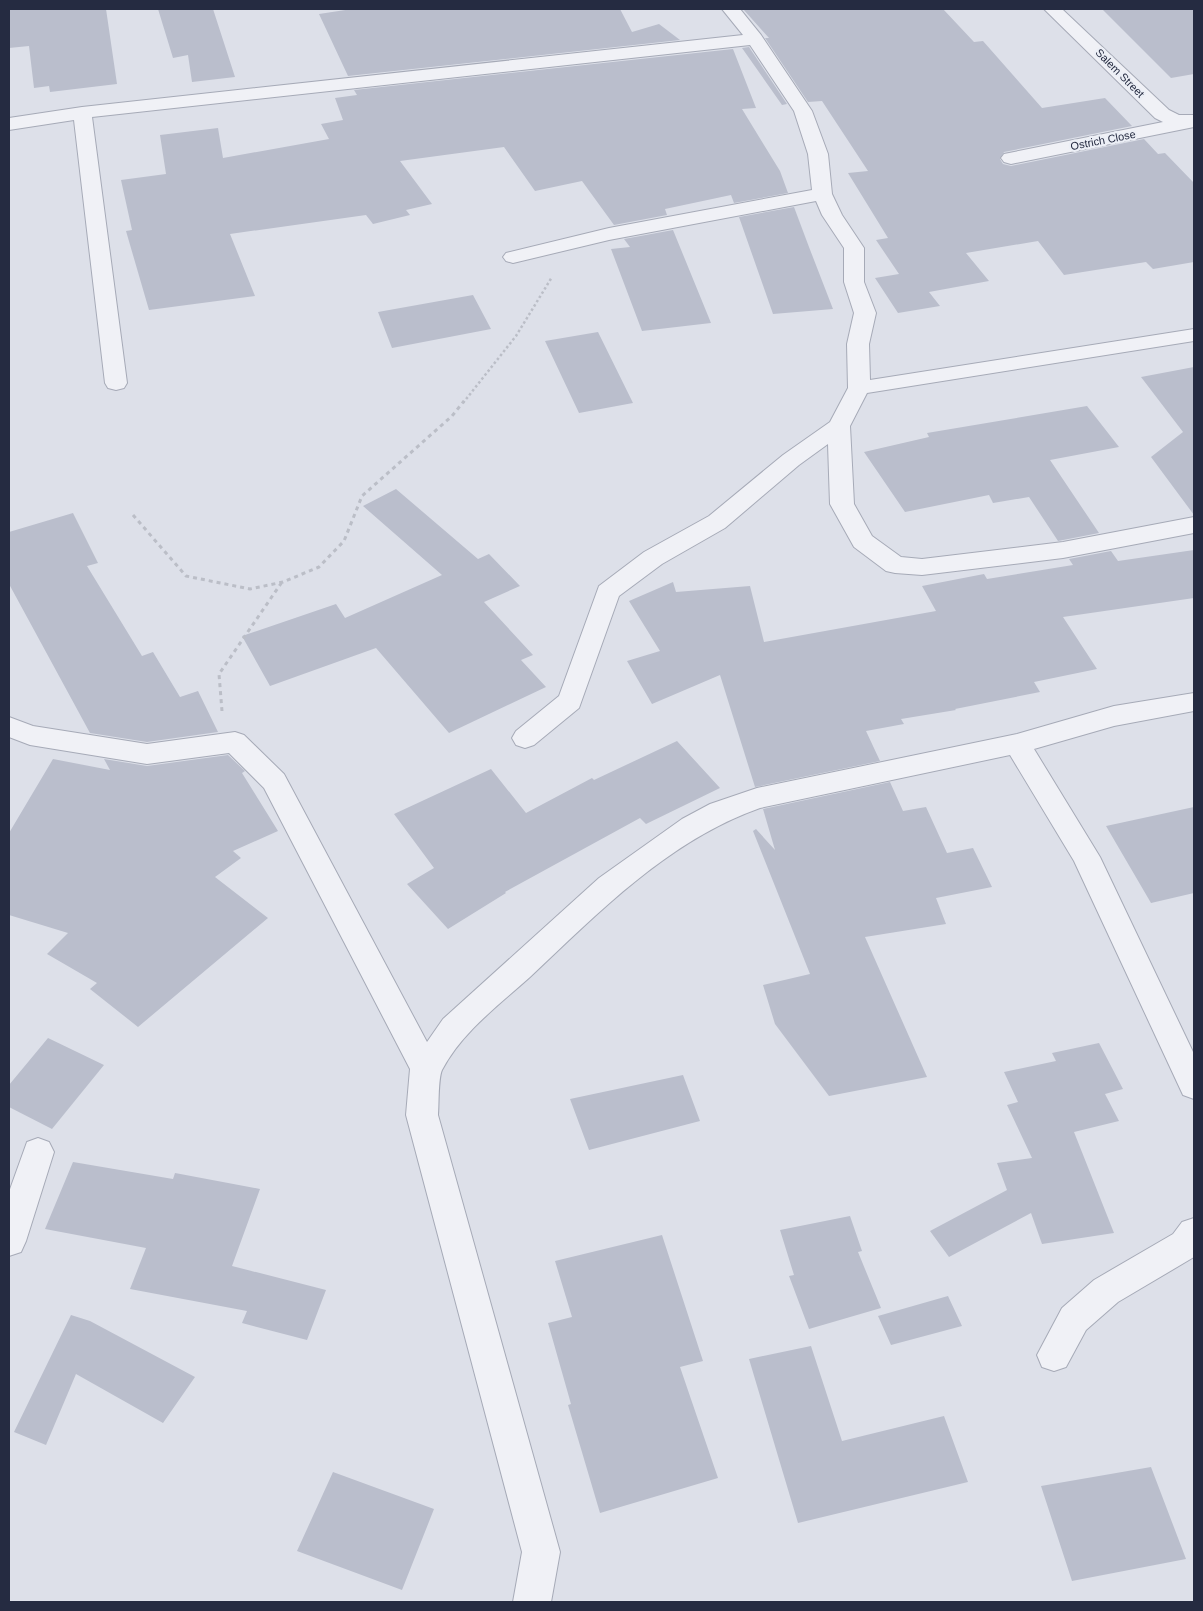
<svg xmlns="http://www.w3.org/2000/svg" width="1203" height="1611" font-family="Helvetica,sans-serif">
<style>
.building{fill:#babecc}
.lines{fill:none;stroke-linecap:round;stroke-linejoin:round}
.street-casing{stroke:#a6aab7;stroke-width:2}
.path-far1{stroke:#bbbec7;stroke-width:2.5;stroke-dasharray:2.5 2.5;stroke-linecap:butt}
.path{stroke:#bbbec7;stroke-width:3;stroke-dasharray:4 4;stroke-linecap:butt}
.street{fill:#f0f1f6;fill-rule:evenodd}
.labels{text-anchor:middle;stroke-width:4.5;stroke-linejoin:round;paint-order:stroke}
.far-street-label{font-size:11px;fill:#252b41;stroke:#eceff6}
</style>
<rect width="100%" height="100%" fill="#dde0e9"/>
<!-- building -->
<path class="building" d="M 9,9 L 106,9 L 117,84 L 50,92 L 49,86 L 34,88 L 29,46 L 9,48 Z
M 158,9 L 213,9 L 235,77 L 192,82 L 188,55 L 173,58 Z
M 352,9 L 620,9 L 632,32 L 659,24 L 680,40 L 348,76 L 319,14 Z
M 743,9 L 943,9 L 974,42 L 983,41 L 1042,108 L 1105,98 L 1132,126 L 1004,152 L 1000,159 L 1003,164 L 1011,166 L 1144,139 L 1158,154 L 1165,153 L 1194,183 L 1194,262 L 1153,269 L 1146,262 L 1064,275 L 1038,241 L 966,253 L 989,281 L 929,292 L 940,306 L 898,313 L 875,278 L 899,274 L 876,240 L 888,238 L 848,173 L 868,171 L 822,101 L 808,102 L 765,38 L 769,38 Z
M 1102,9 L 1194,9 L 1194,74 L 1171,78 Z
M 749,47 L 787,104 L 782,105 L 742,48 Z
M 733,49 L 756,108 L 742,109 L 780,171 L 788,193 L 734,203 L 731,195 L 665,209 L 667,215 L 614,225 L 582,181 L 535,191 L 504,147 L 400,161 L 432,204 L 406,210 L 410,215 L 373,224 L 366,215 L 230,234 L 255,296 L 149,310 L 126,231 L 132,230 L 121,180 L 166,174 L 160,135 L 218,128 L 223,158 L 329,139 L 321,124 L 343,120 L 335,98 L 357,95 L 354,90 Z
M 794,207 L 809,247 L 833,309 L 773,314 L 739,217 Z
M 673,230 L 711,323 L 642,331 L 611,249 L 630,247 L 624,239 Z
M 473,295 L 491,329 L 392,348 L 378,312 Z
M 598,332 L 633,403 L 579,413 L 545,341 Z
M 1194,367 L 1194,515 L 1151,457 L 1183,432 L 1141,377 Z
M 1087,406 L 1119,447 L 1050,460 L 1099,533 L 1058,541 L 1029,497 L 993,503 L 989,495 L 905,512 L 864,452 L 929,437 L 927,433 Z
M 396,489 L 478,559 L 489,554 L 520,586 L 484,602 L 533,655 L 521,660 L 546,687 L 449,733 L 376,648 L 270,686 L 242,636 L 336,604 L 345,618 L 442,575 L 363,506 Z
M 73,513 L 98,563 L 87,566 L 142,656 L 153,652 L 180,697 L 198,691 L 218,732 L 147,742 L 90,733 L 9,584 L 9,532 Z
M 1194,550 L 1194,598 L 1063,617 L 1097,669 L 1034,682 L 1040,692 L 955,709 L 956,710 L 901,719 L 904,724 L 866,731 L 880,761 L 755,787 L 720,675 L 652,704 L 627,661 L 660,651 L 629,601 L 673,582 L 676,592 L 750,586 L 764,642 L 936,611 L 922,586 L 984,574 L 987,579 L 1073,565 L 1069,559 L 1111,551 L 1118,561 Z
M 677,741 L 720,788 L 646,824 L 640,818 L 505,892 L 506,893 L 448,929 L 407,884 L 434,868 L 394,814 L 491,769 L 526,813 L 592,778 L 594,780 Z
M 228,755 L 245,771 L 242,773 L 278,831 L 233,851 L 241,858 L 215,877 L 268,918 L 138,1027 L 90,989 L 97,983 L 47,954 L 68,933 L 9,915 L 9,833 L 53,759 L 110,770 L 104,759 L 147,766 Z
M 890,782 L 903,811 L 926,807 L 947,853 L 973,848 L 992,887 L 936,898 L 946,924 L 865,937 L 927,1077 L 829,1096 L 775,1024 L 763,985 L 810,974 L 753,831 L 756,829 L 775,850 L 763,809 Z
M 1194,807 L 1194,893 L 1151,903 L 1106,826 Z
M 48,1038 L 104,1065 L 52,1129 L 9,1107 L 9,1085 Z
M 1099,1043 L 1123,1089 L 1105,1094 L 1119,1121 L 1074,1132 L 1114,1233 L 1042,1244 L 1031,1213 L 949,1257 L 930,1231 L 1007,1190 L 997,1163 L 1032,1158 L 1007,1105 L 1018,1102 L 1004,1072 L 1056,1061 L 1052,1053 Z
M 683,1075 L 700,1121 L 589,1150 L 570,1099 Z
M 73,1162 L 173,1179 L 175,1173 L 260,1189 L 232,1266 L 326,1290 L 307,1340 L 242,1323 L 247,1311 L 130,1289 L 146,1248 L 45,1229 Z
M 850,1216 L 862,1251 L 858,1252 L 881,1308 L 809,1329 L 789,1276 L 794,1275 L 780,1230 Z
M 662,1235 L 703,1361 L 680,1367 L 718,1478 L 600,1513 L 568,1405 L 571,1404 L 548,1323 L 572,1317 L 555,1261 Z
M 948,1296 L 962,1326 L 891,1345 L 878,1316 Z
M 71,1315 L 90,1321 L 195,1377 L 163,1423 L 76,1374 L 46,1445 L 14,1432 Z
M 811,1346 L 842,1441 L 944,1416 L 968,1482 L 798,1523 L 749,1359 Z
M 1151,1467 L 1186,1559 L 1072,1581 L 1041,1486 Z
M 333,1472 L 434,1509 L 402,1590 L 297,1551 Z"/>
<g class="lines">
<defs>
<path id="street" d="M 722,9 L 740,9 L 761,35 L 812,111 L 828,154 L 832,194 L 842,215 L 864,248 L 864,282 L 876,313 L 869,344 L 870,380 L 1194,329 L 1194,341 L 867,393 L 850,426 L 854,504 L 872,536 L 901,557 L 922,559 L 1063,542 L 1194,517 L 1194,533 L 1063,558 L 922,575 L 895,573 L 886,571 L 854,547 L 830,504 L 828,444 L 799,465 L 725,528 L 662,564 L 619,596 L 579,708 L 534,745 L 525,748 L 516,745 L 512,738 L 516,731 L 559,696 L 599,586 L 644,552 L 709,516 L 783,455 L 830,422 L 848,388 L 847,344 L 854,313 L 844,282 L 844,248 L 822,215 L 816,201 L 609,240 L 513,263 L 506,261 L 503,257 L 506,253 L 609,228 L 812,190 L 808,154 L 794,111 L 750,45 L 92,117 L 127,383 L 124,388 L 116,390 L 108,388 L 105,383 L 74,120 L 9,130 L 9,118 L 82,107 L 743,35 Z
M 1044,9 L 1062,9 L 1169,110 L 1179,115 L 1194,115 L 1194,127 L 1011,164 L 1004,162 L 1001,158 L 1004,154 L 1163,122 L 1155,118 Z
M 1194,693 L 1194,711 L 1114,726 L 1034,749 L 1100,857 L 1194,1054 L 1194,1099 L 1183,1095 L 1074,861 L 1010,755 L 760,808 C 669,840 599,912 530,977 C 499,1005 462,1032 442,1070 C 438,1079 439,1104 438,1115 L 560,1552 L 551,1602 L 513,1602 L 522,1552 L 406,1115 L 410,1069 L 264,788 L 229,753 L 147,764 L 30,745 L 9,737 L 9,717 L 33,726 L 147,744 L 235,732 L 244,735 L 284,774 L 427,1042 L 443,1019 L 599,878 L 682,819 L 710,804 L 757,788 L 1017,734 L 1114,706 Z
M 38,1138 L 49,1142 L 54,1152 L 26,1241 L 21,1252 L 9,1256 L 9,1192 L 27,1142 Z
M 1194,1218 L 1194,1257 L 1118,1302 L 1086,1330 L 1066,1367 L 1054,1371 L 1042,1367 L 1037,1355 L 1062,1308 L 1094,1280 L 1173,1234 L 1182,1222 Z"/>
</defs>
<!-- street casing -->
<use href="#street" class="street-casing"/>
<!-- path-far1 -->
<path class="path-far1" d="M 463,403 L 516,336 L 552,277"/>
<!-- path -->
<path class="path" d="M 133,515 L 186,576 L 250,589 L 283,582 L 319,567 L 344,541 L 362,496 L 452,416 L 464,401
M 222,711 L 219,674 L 282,582"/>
<!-- street -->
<use href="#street" class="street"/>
</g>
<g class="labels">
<!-- far-street labels -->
<g class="far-street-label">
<text transform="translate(1120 73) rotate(45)" y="4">Salem Street</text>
<text transform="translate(1103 140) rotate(-11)" y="4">Ostrich Close</text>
</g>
</g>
<!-- border -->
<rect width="1203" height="1611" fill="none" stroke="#252b41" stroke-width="20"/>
</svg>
